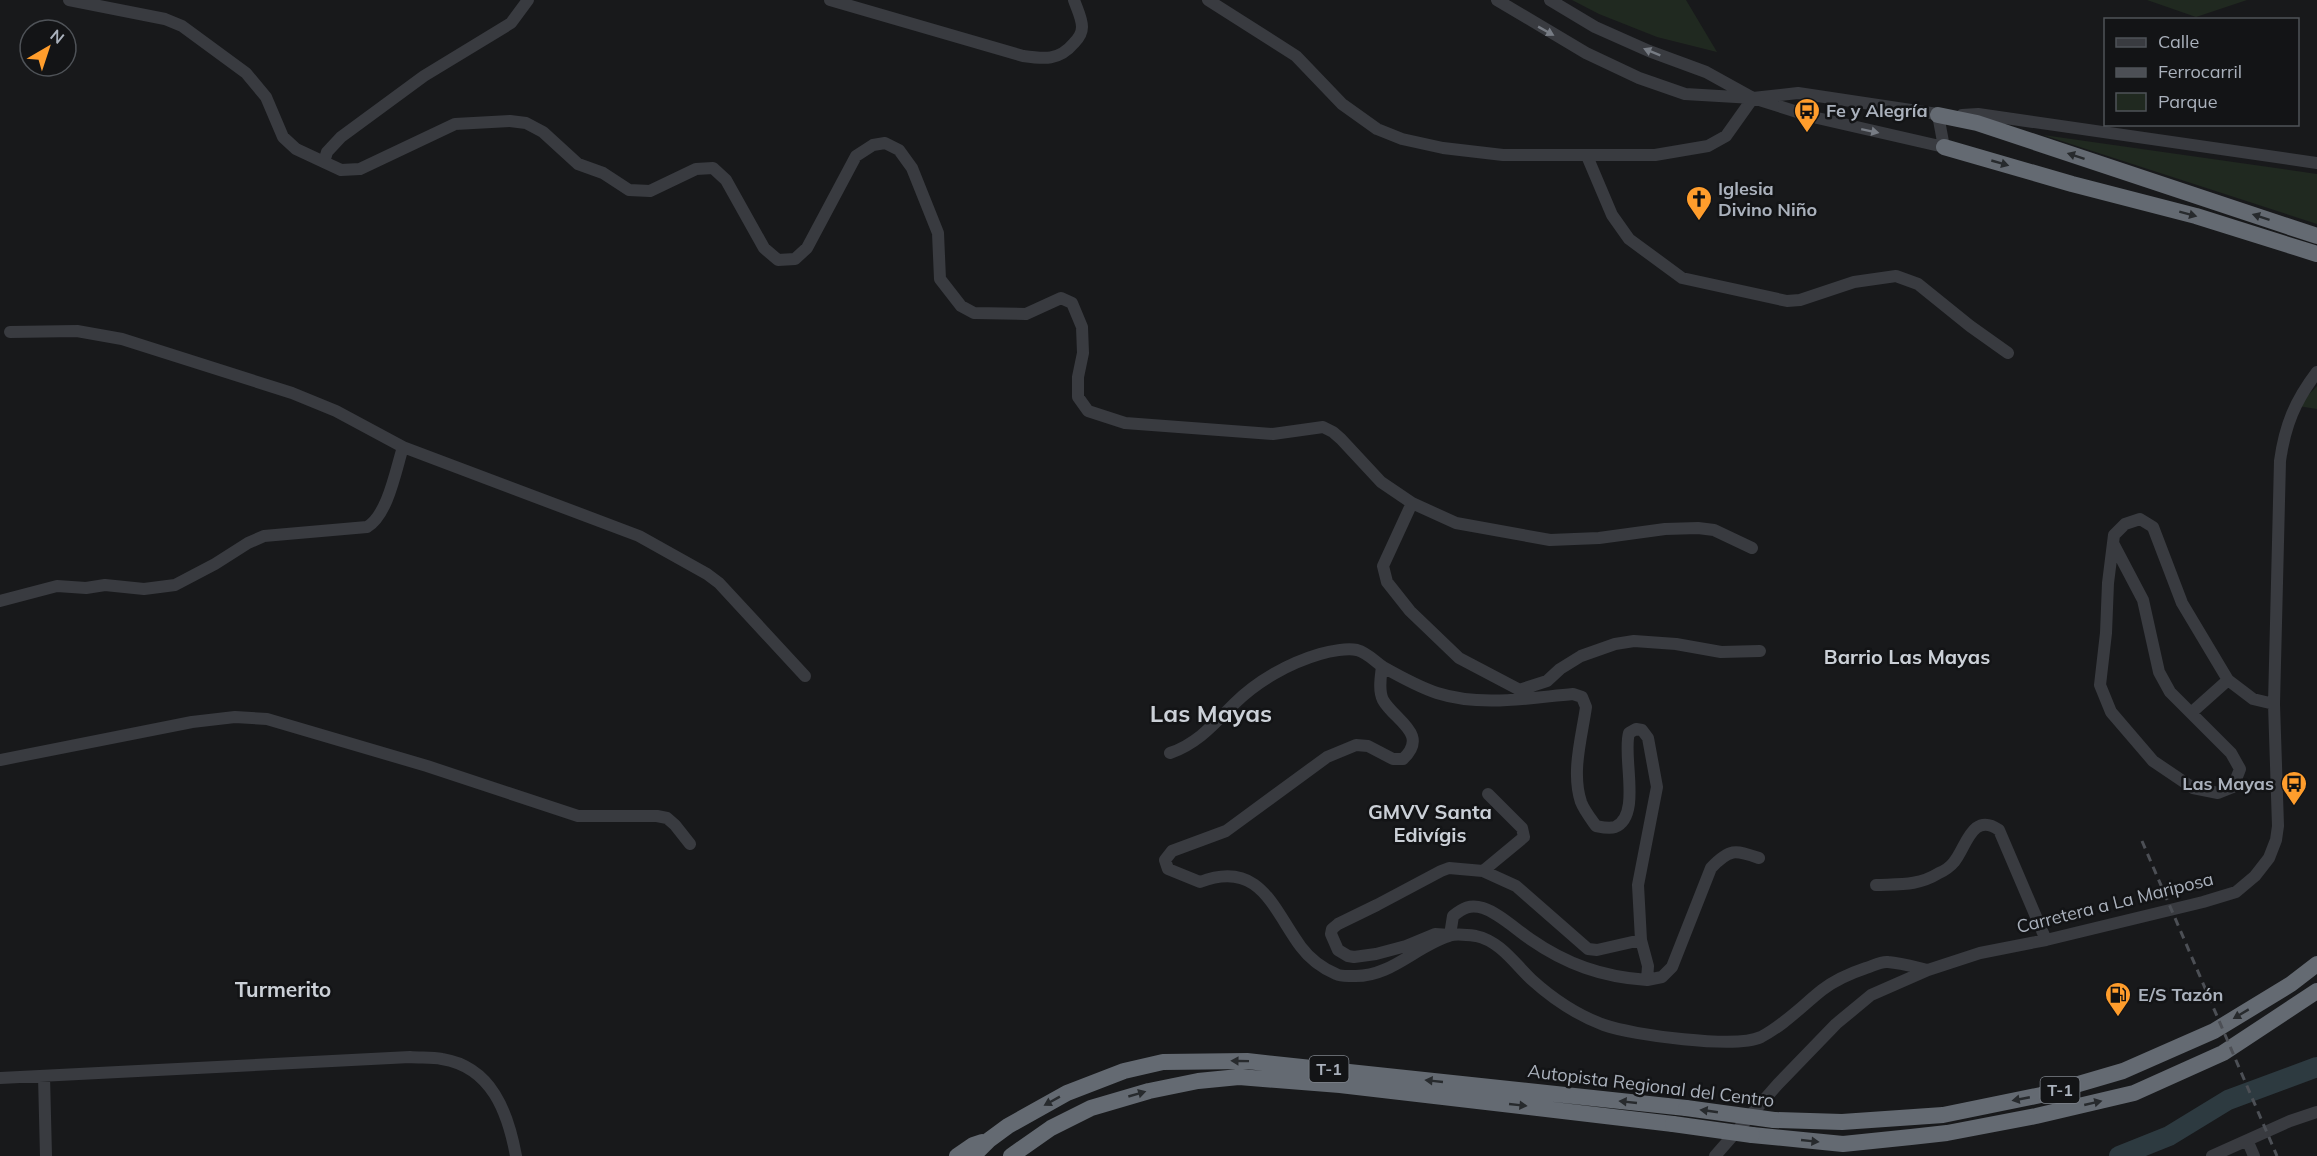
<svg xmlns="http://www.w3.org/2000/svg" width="2317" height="1156" font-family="Mulish,sans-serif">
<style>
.green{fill:#202920}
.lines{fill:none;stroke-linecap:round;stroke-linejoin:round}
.river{stroke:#2d3a40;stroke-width:20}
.minor{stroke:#393b40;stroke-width:12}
.highway{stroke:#646a72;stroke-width:16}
.rail{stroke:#4c4f55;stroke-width:3;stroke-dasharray:8 6;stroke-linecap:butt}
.highway-bridge{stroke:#646a72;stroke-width:16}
.oneway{fill:#777c84}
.oneway2{fill:#272a2d}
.labels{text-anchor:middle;stroke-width:5;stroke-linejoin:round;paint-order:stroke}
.shield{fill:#131416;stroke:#7d828a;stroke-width:1.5}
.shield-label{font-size:16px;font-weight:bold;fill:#aab1bc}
.poi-label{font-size:18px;font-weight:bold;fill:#aab1bc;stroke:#131416;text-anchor:start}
.street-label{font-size:18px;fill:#aab1bc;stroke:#131416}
.neighbourhood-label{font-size:20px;font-weight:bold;fill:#cbd0d7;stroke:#131416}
.quarter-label{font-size:21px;font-weight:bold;fill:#cbd0d7;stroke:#131416}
.district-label{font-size:24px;font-weight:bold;fill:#cbd0d7;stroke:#131416}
</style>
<rect width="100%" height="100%" fill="#18191b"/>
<!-- green -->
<path class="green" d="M 1572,0 L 1686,0 L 1717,52 L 1657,37 L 1599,14 Z
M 2147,0 L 2247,0 L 2196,17 Z
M 2043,135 L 2317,174 L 2317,224 Z
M 2317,386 L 2317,409 L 2298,406 Z"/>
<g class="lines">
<!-- river -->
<path class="river" d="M 2119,1156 L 2169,1136 L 2228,1100 L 2317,1067"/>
<!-- minor -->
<path class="minor" d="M 69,0 L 165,19 L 182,26 L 246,73 L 266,97 L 283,137 L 296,149 L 341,170 L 360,169 L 455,124 L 510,121 L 526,123 L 543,132 L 578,164 L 603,173 L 629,190 L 650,191 L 696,169 L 713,168 L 726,180 L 764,248 L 778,260 L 795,259 L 807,248 L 856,156 L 873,145 L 885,143 L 899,150 L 912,168 L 938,233 L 940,279 L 961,306 L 974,313 L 1026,314 L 1061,298 L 1072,303 L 1082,327 L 1083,353 L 1078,377 L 1078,397 L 1088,411 L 1125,423 L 1273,434 L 1323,427 L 1333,432 L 1341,439 L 1381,482 L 1412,503 L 1456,523 L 1550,540 L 1599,538 L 1665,529 L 1698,528 L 1714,530 L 1752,548
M 830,0 L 1023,56 C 1044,59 1059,61 1074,43 C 1078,39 1082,33 1082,27 C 1082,18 1077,9 1074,0
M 1208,0 L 1296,56 L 1342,104 L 1377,129 L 1402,139 L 1443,148 L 1503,155 L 1655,155 L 1708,146 L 1726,136 L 1753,98
M 1497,0 L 1586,53 L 1639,78 L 1685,94 L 1753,98 L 1798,93 L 1944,115
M 1550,0 L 1595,27 L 1649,51 L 1706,72 L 1753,98 L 1813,117 L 1944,147 L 1938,115
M 1962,115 L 1978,114 L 2317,163
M 1587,156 L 1612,215 L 1629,239 L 1682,278 L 1787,301 L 1800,300 L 1854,282 L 1896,276 L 1918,284 L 1970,326 L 2008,353
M 324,162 L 327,152 L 341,137 L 424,76 L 511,23 L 528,0
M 10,332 L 77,331 L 122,339 L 292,393 L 336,411 L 403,447
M 1412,503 L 1383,566 L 1387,582 L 1410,611 L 1459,658 L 1533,697
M 2113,543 L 2143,600 L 2159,672 L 2170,692 L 2231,753 L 2240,769 L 2233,787 L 2218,793 L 2193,788 L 2153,761 L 2111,712 L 2100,685 L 2106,633 L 2108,583 L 2114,535 L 2125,524 L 2140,519 L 2153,527 L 2182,603 L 2228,680 L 2253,699 L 2274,704
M 0,601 L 57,586 L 86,588 L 105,585 L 144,589 L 175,585 L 215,564 L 248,543 L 264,536 L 367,527 C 388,515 396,469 403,447 L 639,536 L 707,574 L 719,583 L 805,676
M 1382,666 C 1381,676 1378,690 1383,700 C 1394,720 1430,734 1403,759 L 1393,759 L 1368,746 L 1356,745 L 1327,757 L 1226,831 L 1172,851 L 1165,860 L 1168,869 L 1200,882 C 1260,859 1273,909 1301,947 C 1310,959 1322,968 1336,974 C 1342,977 1348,976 1354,976 C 1391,977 1416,946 1449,936 C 1455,933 1469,935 1476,936 C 1500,941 1515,964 1532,980 C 1553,999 1577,1015 1604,1025 C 1632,1035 1736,1049 1761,1037 C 1784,1025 1802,1006 1822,990 C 1835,980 1851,973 1866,968 C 1873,966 1881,961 1888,962 C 1901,963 1915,967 1928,970
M 1519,690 L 1547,681 L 1560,669 L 1581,656 L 1615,644 L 1634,641 L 1676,644 L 1721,652 L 1760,651
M 2191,713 L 2228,680
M 1170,753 C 1197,744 1214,724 1234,704 C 1257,681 1289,663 1320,654 C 1330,651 1347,648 1357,650 C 1368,653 1374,661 1383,667 C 1399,676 1419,687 1437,693 C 1481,707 1528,698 1573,694 L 1582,697 L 1586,707 C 1582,736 1571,772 1581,802 C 1584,810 1591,819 1596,826 C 1601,827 1609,829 1615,827 C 1642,816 1622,756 1629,733 L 1636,729 L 1642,730 L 1648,738 L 1657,787 L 1638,885 L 1641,940 L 1648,966 L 1647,980 C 1602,977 1566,964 1530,939 C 1517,930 1497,912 1483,908 C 1470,904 1463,908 1453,916 L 1450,935 L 1435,934 L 1406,946 L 1376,954 L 1354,957 L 1348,956 L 1338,950 L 1331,934 L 1332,929 L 1338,924 L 1377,905 L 1441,871 L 1449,868 L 1483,871
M 0,760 L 192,722 L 235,717 L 267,719 L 427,766 L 578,816 L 657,816 L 667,818 L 675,825 L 690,844
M 1488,794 L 1522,828 L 1524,837 L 1483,871 L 1516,886 L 1588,949 L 1597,950 L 1641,940
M 1876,885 C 1900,884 1918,886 1939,873 C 1944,871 1951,866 1954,862 C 1966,848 1972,811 1999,830 L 2046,940
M 1647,980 L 1662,977 L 1672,967 L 1711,868 C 1730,848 1735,850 1759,858
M 44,1076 L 46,1156
M 0,1078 L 410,1057 C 420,1058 432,1057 442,1059 C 492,1067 508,1113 516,1156
M 2248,1142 L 2254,1156
M 1715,1156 L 1778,1084 L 1836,1024 L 1871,995 L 1928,970 L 1980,953 L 2046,940 L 2203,902 L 2236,892 L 2255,876 L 2269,858 L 2276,840 L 2278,826 L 2274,704 L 2280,461 C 2285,425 2295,401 2317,372
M 2212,1156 L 2290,1121 L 2317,1112"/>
<!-- highway -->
<path class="highway" d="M 1938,115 L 1977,123 L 2317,236
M 1944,147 L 2072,184 L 2196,216 L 2317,254
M 1774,1120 L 1842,1122 L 1943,1115 L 2041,1095 L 2123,1071 L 2214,1031 L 2291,984 L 2317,964
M 1752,1135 L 1843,1144 L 1911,1137 L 1947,1133 L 2036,1116 L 2134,1093 L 2223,1053 L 2317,991
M 957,1156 L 973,1145 L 982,1142
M 973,1156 L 989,1140 L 1008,1126 L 1067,1093 L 1124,1071 L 1163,1062 L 1247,1061 L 1686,1108
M 1011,1156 L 1051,1128 L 1091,1108 L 1149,1091 L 1198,1081 L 1239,1077 L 1340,1085 L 1673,1124"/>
<!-- rail -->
<path class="rail" d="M 2142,841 L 2277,1156"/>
<!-- highway-bridge -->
<path class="highway-bridge" d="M 1686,1108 L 1774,1120
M 1673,1124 L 1752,1135"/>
</g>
<!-- one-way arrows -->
<defs><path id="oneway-solid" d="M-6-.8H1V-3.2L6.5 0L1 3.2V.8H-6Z" transform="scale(1.5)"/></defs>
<g class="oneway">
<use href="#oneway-solid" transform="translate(1546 31) rotate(29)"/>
<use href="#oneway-solid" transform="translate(1652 52) rotate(-158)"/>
<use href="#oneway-solid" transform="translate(1870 131) rotate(12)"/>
</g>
<g class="oneway2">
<use href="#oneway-solid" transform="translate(2076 156) rotate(-162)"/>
<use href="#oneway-solid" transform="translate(2000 163) rotate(16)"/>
<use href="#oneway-solid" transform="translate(2188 214) rotate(15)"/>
<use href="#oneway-solid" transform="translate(2261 217) rotate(-162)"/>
<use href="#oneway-solid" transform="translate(2241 1014) rotate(149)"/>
<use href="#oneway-solid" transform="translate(1240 1061) rotate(-179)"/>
<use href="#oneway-solid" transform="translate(1434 1081) rotate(-174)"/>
<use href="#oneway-solid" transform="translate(1137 1094) rotate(-16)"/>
<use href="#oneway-solid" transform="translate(2021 1099) rotate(169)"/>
<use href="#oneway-solid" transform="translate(1052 1101) rotate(151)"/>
<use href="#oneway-solid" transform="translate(1628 1102) rotate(-174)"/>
<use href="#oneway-solid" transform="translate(2093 1103) rotate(-13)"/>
<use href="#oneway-solid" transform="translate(1518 1105) rotate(6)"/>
<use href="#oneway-solid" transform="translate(1709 1111) rotate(-172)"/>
<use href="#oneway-solid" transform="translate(1810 1141) rotate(6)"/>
</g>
<!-- icons -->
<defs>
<symbol id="bus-pin" viewBox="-11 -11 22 30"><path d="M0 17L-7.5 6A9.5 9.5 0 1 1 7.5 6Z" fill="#ff9d2c" stroke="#131416"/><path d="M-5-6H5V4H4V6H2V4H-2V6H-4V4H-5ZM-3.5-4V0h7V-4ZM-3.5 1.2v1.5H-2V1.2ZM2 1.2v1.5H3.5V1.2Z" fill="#111"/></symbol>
<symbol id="church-pin" viewBox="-11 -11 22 30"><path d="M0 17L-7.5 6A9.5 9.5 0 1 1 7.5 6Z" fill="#ff9d2c" stroke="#131416"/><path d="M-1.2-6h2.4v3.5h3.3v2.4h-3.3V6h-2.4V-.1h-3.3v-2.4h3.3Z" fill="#111"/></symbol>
<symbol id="fuel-pin" viewBox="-11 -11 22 30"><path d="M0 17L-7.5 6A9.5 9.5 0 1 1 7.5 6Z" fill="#ff9d2c" stroke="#131416"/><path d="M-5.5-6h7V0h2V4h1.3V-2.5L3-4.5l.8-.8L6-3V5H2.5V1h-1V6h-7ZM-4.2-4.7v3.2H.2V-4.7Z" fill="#111"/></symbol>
</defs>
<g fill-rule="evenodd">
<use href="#bus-pin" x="1792" y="96" width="30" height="40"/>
<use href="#church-pin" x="1684" y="184" width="30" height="40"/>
<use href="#bus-pin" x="2279" y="769" width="30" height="40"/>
<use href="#fuel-pin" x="2103" y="980" width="30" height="40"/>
</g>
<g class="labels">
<!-- shield labels -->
<g class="shield">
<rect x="1309.5" y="1056" width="39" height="26" rx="4.5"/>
<rect x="2040.5" y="1077" width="39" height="26" rx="4.5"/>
</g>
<g class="shield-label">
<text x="1329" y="1075">T-1</text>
<text x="2060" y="1096">T-1</text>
</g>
<!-- poi labels -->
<g class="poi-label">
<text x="1826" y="117">Fe y Alegría</text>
<text x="1718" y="195">Iglesia<tspan x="1718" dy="21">Divino Niño</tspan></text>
<text x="2274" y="790" text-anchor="end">Las Mayas</text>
<text x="2138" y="1001">E/S Tazón</text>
</g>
<!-- street labels -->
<g class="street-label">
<text transform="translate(2115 903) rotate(-14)" y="6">Carretera a La Mariposa</text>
<text transform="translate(1651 1086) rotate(7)" y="6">Autopista Regional del Centro</text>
</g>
<!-- neighbourhood labels -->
<g class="neighbourhood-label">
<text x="1907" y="664">Barrio Las Mayas</text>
<text x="1430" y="819">GMVV Santa<tspan x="1430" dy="23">Edivígis</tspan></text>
</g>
<!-- quarter labels -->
<g class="quarter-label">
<text x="283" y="997">Turmerito</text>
</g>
<!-- district labels -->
<g class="district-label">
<text x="1211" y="722">Las Mayas</text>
</g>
</g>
<!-- legend -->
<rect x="2104" y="18" width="195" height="108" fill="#131416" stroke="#4f5358" stroke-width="1.5"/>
<rect x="2116" y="38" width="30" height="9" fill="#393b40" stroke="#4f5358" stroke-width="1.5"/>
<text x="2158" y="48" font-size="18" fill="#aab1bc">Calle</text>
<rect x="2116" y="68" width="30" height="9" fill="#4c4f55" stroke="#4f5358" stroke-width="1.5"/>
<text x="2158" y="78" font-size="18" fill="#aab1bc">Ferrocarril</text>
<rect x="2116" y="93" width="30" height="18" fill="#202920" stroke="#4f5358" stroke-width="1.5"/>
<text x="2158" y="108" font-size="18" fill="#aab1bc">Parque</text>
<!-- north arrow -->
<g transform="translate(48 48) rotate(39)"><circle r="28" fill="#131416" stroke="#4f5358" stroke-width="1.5"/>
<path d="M0-4.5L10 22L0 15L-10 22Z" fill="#ff9d2c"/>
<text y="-9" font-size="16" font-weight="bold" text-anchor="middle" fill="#aab1bc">N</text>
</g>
</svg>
